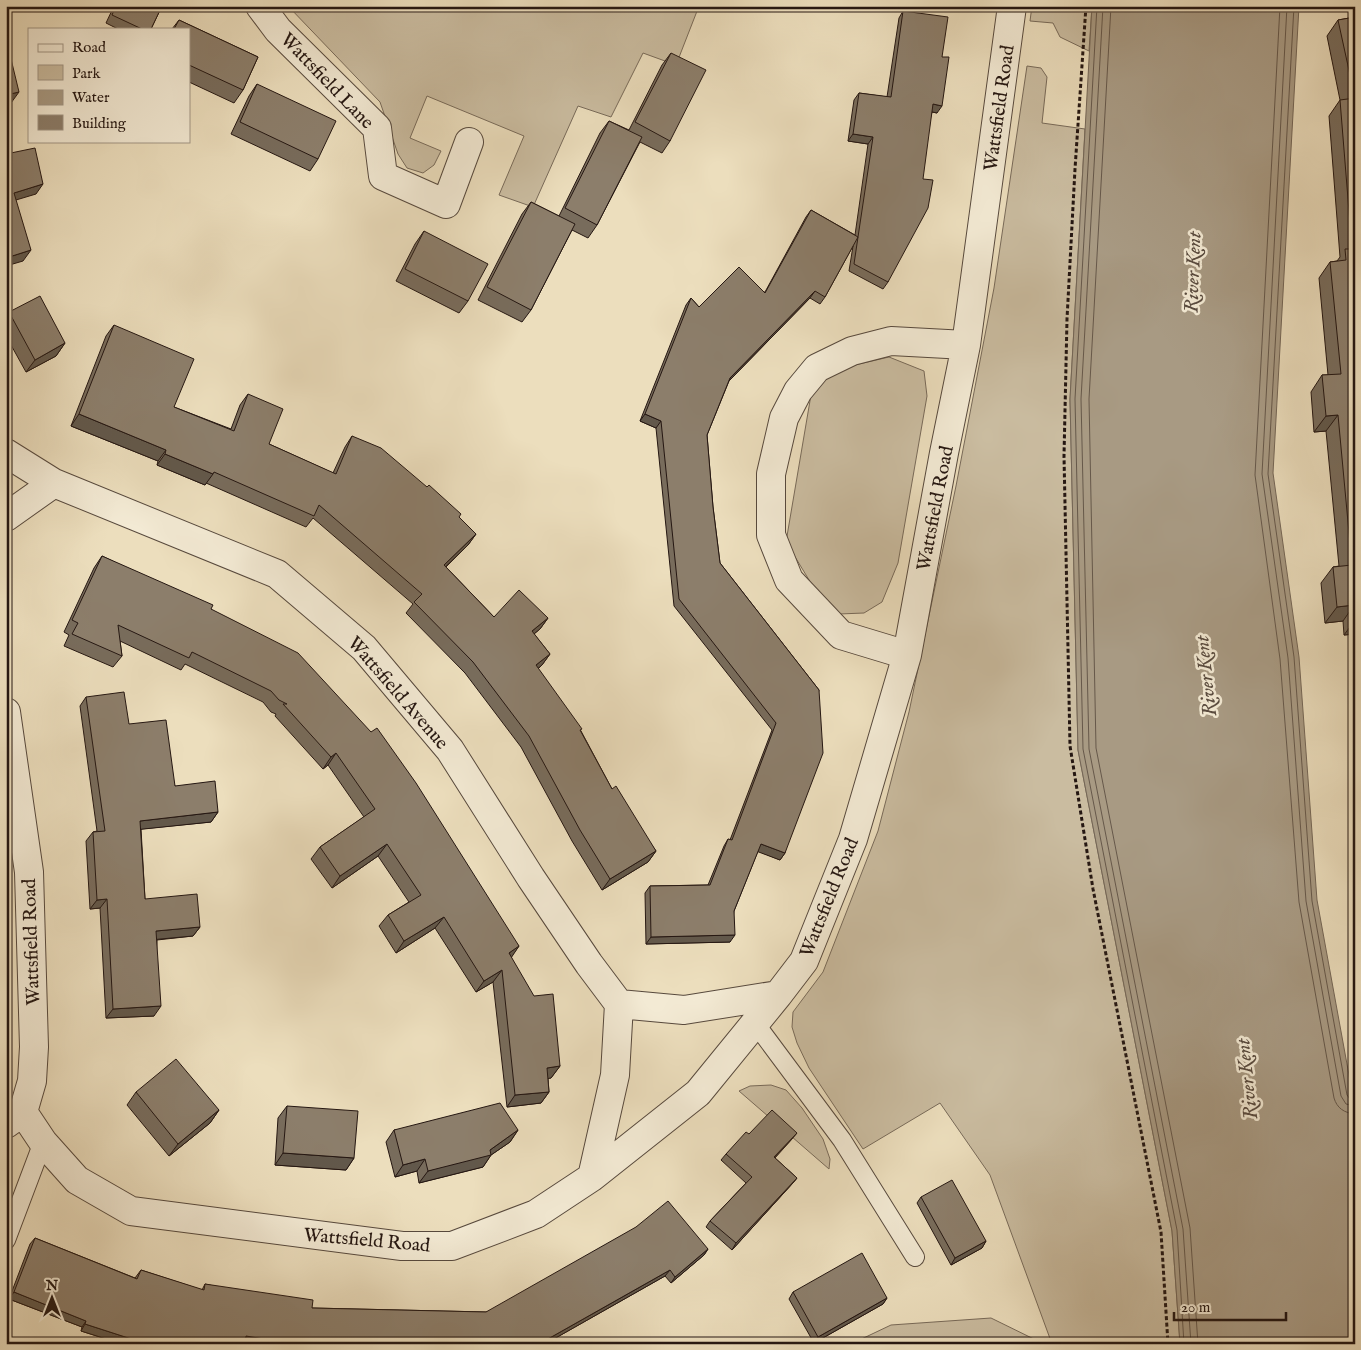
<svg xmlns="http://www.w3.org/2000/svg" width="1361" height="1350" font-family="'IM FELL English',serif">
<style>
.green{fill:#cabca0;stroke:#786a59}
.water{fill:#a89a83;stroke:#746656}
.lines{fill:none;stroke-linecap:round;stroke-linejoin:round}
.shore{stroke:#66584a;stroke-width:1}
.service-casing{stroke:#57493d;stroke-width:20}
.minor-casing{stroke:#57493d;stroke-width:30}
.path{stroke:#251712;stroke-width:3;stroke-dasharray:4 2.5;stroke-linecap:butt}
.service{stroke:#f3ead4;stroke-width:18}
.minor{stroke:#f3ead4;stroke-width:28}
.wall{fill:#786c5c;stroke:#251712}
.shaded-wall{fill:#62584b;stroke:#251712}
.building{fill:#8c7e6b;stroke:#251712}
.labels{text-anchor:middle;stroke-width:5;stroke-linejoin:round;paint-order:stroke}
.street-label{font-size:19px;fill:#251712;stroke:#f3ead4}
.water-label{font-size:20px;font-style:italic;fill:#594b3f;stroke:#f3ead4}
</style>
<rect width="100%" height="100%" fill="#ecdebd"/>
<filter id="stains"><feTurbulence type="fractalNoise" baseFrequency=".004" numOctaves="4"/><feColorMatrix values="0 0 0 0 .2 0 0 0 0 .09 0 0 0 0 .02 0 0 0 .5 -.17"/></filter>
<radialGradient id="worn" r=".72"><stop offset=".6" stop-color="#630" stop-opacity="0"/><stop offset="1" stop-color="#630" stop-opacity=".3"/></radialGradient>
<!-- green -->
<path class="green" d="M 288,6 L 699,6 L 676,65 L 643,53 L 611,117 L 578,106 L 533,207 L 499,195 L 524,136 L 427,96 L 410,138 L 441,151 L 434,165 L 423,173 L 407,168 L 398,154 L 380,102 Z
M 1032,6 L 1092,6 L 1089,51 L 1060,37 L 1053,23 L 1030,21 Z
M 1027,66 L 1041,68 L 1047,77 L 1042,123 L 1085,129 L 1070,399 L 1078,750 L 1172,1231 L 1180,1344 L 1052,1344 L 990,1175 L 940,1103 L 863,1149 L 809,1068 L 797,1043 L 792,1027 L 793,1012 L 823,972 L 878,831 L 909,712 L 956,486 L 994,288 Z
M 889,357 L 924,371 L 927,396 L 898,563 L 882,602 L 864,613 L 839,614 L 820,598 L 786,542 L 812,389 L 842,368 Z
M 771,1085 L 786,1090 L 802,1108 L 823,1139 L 830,1159 L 829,1169 L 739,1091 L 750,1086 Z
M 991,1318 L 1044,1344 L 851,1344 L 891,1325 Z"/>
<!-- water -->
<path class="water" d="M 1092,6 L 1299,6 L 1273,473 L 1299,657 L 1317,900 L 1355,1108 L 1355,1344 L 1180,1344 L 1172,1231 L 1078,750 L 1070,399 Z"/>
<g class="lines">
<!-- shore -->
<path class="shore" d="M 1097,6 L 1075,399 L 1083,749 L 1177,1230 L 1184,1344
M 1103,6 L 1081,399 L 1089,749 L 1183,1229 L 1191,1344
M 1111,6 L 1089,399 L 1096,748 L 1190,1228 L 1198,1344
M 1280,6 L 1255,475 L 1280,659 L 1299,902 L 1334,1098 C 1337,1108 1344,1113 1355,1114
M 1287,6 L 1262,474 L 1288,658 L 1306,901 L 1341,1096 L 1346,1104 L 1355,1106
M 1294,6 L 1268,474 L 1294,657 L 1312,901 L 1347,1095 L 1350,1099 L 1355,1100"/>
<defs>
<path id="service" d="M 755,1023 L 842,1140 L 915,1257
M 6,1240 L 43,1142"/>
<path id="minor" d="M 260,6 L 278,30 L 377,128 L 383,176 L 446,204 L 469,142
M 6,453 L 54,483 L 277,574 L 364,648 L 450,750 L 531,878 L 589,964 L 619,1004 L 615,1075 L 592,1177
M 6,517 L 54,483
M 907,655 L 841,635 L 789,580 L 771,535 L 771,474 L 784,418 L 798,391 L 817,368 L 852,351 L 891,341 L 966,345
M 6,712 L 29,872 L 34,1047 L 32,1081 L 23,1112 L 6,1124
M 619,1004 L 684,1010 L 778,995
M 23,1112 L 43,1142 L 77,1180 L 131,1211 L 402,1246 L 452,1246 L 536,1214 L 592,1177 L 698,1093 L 778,995 L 804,961 L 853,839 L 907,655 L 944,453 L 966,345 L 1012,6"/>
</defs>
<!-- service casing -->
<use href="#service" class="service-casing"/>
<!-- minor casing -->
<use href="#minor" class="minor-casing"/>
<!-- path -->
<path class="path" d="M 1086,6 L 1075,169 L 1067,319 L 1064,456 L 1070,746 L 1093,889 L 1161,1232 L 1168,1344"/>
<!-- service -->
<use href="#service" class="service"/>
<!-- minor -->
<use href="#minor" class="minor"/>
</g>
<!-- wall -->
<path class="wall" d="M 114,6 L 162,6 L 151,29 L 118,29 L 106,23 Z
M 903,11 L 942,57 L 937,113 L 932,112 L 888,282 L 883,289 L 849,271 L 853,246 L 825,297 L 820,304 L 810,298 L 729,381 L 707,435 L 713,507 L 720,563 L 819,690 L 785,853 L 780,860 L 758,851 L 734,911 L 730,942 L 646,944 L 645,893 L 650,886 L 708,885 L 724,846 L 728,839 L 730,840 L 772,730 L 674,606 L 656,428 L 640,421 L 686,305 L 691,298 L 699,307 L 765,292 L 806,217 L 811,210 L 855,235 L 868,144 L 848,141 L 854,100 L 859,93 L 887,97 L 899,18 Z
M 1355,17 L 1355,634 L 1344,635 L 1343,621 L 1325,623 L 1321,583 L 1333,567 L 1339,566 L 1326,431 L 1314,432 L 1311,392 L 1322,375 L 1328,375 L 1319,278 L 1330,262 L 1337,261 L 1340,257 L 1329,116 L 1340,100 L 1327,36 L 1338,20 Z
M 179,20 L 258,57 L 243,90 L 234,103 L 189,82 L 189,29 L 172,29 Z
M 671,53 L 670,141 L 662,153 L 640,142 L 597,225 L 588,238 L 572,230 L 531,310 L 522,322 L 478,300 L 522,214 L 531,202 L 559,216 L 600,133 L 609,121 L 629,130 L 662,65 Z
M 257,84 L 318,159 L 310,171 L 231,134 L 249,96 Z
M 424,231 L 468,301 L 459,313 L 396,281 L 415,244 Z
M 9,312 L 65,343 L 56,356 L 26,372 L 6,336 L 6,315 Z
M 114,325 L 174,407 L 231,429 L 240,405 L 248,394 L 269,444 L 333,473 L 345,447 L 352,436 L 459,517 L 476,534 L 468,545 L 446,567 L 494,617 L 548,618 L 540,629 L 534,634 L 550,654 L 542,665 L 538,669 L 581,731 L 612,789 L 656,851 L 648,862 L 602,890 L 572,841 L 521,747 L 465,673 L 406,613 L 413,604 L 313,518 L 306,527 L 206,483 L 205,485 L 157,465 L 158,461 L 71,426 L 106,336 Z
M 102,556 L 211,609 L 519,946 L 511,957 L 560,1066 L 551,1078 L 548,1078 L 549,1092 L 541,1103 L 507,1107 L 493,982 L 476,992 L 435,928 L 396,953 L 379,926 L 388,915 L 409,902 L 378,856 L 332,888 L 311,859 L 320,847 L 364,817 L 328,765 L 323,769 L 275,716 L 276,714 L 271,712 L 263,702 L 185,664 L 181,670 L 120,641 L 122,656 L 113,667 L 64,646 L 69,635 L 64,632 L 94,568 Z
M 86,697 L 129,724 L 175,786 L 218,812 L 211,822 L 141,829 L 145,899 L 200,927 L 193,936 L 157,940 L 154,1016 L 106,1018 L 100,908 L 90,909 L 86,841 L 93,832 L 97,831 L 80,706 Z
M 136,1092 L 219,1110 L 210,1123 L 169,1156 L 127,1105 Z
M 287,1106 L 354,1158 L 346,1170 L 275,1165 L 278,1118 Z
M 394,1130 L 518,1130 L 510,1142 L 491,1155 L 483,1167 L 419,1183 L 417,1171 L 395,1177 L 386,1142 Z
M 749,1134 L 792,1139 L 775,1158 L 797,1178 L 792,1184 L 732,1250 L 706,1227 L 710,1221 L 746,1183 L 721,1160 L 726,1154 Z
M 921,1197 L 986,1241 L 982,1248 L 951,1265 L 917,1203 Z
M 35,1238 L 135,1278 L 141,1270 L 202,1290 L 205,1284 L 312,1308 L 486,1312 L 708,1249 L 704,1255 L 671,1283 L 665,1276 L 545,1344 L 122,1344 L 81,1331 L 82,1327 L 9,1299 L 30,1244 Z
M 793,1292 L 887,1298 L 883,1304 L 814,1343 L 789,1299 Z"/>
<!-- shaded-wall -->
<path class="shaded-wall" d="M 19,92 L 11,103 L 6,104 L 6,95 Z
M 933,104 L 942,106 L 937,113 L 928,111 Z
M 853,134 L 873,137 L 868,144 L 848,141 Z
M 43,184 L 36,194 L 6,203 L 14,193 Z
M 31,250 L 23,261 L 6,266 L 6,258 Z
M 815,291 L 810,298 L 725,385 L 730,378 Z
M 65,343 L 56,356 L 26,372 L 35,360 Z
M 79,414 L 166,450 L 158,461 L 71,426 Z
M 645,414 L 661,421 L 656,428 L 640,421 Z
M 1338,415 L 1326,431 L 1314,432 L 1326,416 Z
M 165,454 L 213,474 L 205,485 L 157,465 Z
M 476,534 L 468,545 L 436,576 L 444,565 Z
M 1354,605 L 1343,621 L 1325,623 L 1337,607 Z
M 548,618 L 540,629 L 524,642 L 532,631 Z
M 1355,620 L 1355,634 L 1344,635 Z
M 550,654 L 542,665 L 528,677 L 536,665 Z
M 336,753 L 328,765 L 323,769 L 331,757 Z
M 218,812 L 211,822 L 134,830 L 140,821 Z
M 387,844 L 378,856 L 332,888 L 340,876 Z
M 761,844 L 785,853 L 780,860 L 756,851 Z
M 656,851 L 648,862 L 602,890 L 610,879 Z
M 107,899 L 100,908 L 90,909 L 97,900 Z
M 444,917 L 435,928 L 396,953 L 404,941 Z
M 200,927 L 193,936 L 150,940 L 156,931 Z
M 735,935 L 730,942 L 646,944 L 651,937 Z
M 519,946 L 511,958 L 509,953 Z
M 502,970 L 493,982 L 476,992 L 484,981 Z
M 161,1006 L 154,1016 L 106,1018 L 113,1009 Z
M 560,1066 L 551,1078 L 539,1080 L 547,1068 Z
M 549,1092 L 541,1103 L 507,1107 L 515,1095 Z
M 219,1110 L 210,1123 L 169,1156 L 178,1144 Z
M 518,1130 L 510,1142 L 491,1155 L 483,1167 L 419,1183 L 428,1171 L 490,1150 Z
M 797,1133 L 792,1139 L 769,1163 L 774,1157 Z
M 283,1153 L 354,1158 L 346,1170 L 275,1165 Z
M 425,1159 L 417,1171 L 395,1177 L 403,1165 Z
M 797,1178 L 792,1184 L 732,1250 L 736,1243 Z
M 986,1241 L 982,1248 L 951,1265 L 955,1258 Z
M 708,1249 L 704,1255 L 671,1283 L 675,1277 Z
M 670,1270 L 665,1276 L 545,1344 L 539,1344 Z
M 14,1292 L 86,1321 L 82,1327 L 9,1299 Z
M 887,1298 L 883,1304 L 814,1343 L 818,1337 Z
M 85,1324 L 147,1344 L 122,1344 L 81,1331 Z
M 246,1336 L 294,1344 L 248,1344 L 242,1343 Z"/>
<!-- building -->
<path class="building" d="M 116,6 L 162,6 L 151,29 L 142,29 L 112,15 Z
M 903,11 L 948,17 L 942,57 L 949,57 L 942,106 L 933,104 L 923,179 L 933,180 L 928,208 L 888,282 L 854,264 L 858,237 L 825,297 L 815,291 L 730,378 L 707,435 L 713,507 L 720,563 L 819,690 L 823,753 L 785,853 L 761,844 L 734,911 L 735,935 L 651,937 L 650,886 L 710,885 L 728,839 L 732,840 L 776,723 L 679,599 L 661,421 L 645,414 L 691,298 L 699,307 L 739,267 L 765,293 L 811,210 L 858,237 L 873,137 L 853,134 L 859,93 L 891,97 Z
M 1355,17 L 1355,609 L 1354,605 L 1337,607 L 1333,567 L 1352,565 L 1338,415 L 1326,416 L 1322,375 L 1341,374 L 1330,262 L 1346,260 L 1345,249 L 1352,249 L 1340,100 L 1355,98 L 1338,20 Z
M 179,20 L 258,57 L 243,90 L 189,65 L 189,29 L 174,29 Z
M 671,53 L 706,70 L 670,141 L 635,122 Z
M 11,59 L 19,92 L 6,95 L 6,60 Z
M 257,84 L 336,121 L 318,159 L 240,122 Z
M 609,121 L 642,137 L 597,225 L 565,208 Z
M 35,148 L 43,184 L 14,193 L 31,250 L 6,258 L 6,154 Z
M 531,202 L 575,224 L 531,310 L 487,287 Z
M 424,231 L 488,264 L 468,301 L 405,269 Z
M 40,296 L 65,343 L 35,360 L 9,312 Z
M 114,325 L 194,359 L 174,407 L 234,431 L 248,394 L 283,409 L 269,444 L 336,474 L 352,436 L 381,448 L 427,487 L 429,485 L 461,514 L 459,517 L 476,534 L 444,565 L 494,617 L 519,590 L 548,618 L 532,631 L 550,654 L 536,665 L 582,729 L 580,730 L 612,789 L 616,786 L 656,851 L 610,879 L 580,830 L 529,736 L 473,662 L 414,602 L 422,594 L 319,505 L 314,516 L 214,472 L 213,474 L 165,454 L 166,450 L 79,414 Z
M 102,556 L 213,605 L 211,609 L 298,653 L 371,732 L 377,728 L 416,783 L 519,946 L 509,953 L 534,996 L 553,994 L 560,1066 L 547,1068 L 549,1092 L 515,1095 L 502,970 L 484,981 L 444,917 L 404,941 L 388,915 L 421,895 L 387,844 L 340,876 L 320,847 L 375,809 L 336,753 L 331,757 L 283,704 L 287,704 L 279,700 L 271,691 L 192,652 L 189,658 L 118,625 L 122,656 L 72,634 L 78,623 L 72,620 Z
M 124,692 L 129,724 L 166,720 L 175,786 L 215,781 L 218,812 L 140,821 L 145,899 L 197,894 L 200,927 L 156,931 L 161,1006 L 113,1009 L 107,899 L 97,900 L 93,832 L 105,831 L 86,697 Z
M 176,1059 L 219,1110 L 178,1144 L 136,1092 Z
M 500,1103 L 518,1130 L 490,1150 L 491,1155 L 428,1171 L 425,1159 L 403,1165 L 394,1130 Z
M 287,1106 L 358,1111 L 354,1158 L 283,1153 Z
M 772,1110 L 797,1133 L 774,1157 L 797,1178 L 736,1243 L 710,1221 L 752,1177 L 726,1154 L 746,1132 L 749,1134 Z
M 952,1180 L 986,1241 L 955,1258 L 921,1197 Z
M 668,1201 L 708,1249 L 675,1277 L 670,1270 L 539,1344 L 294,1344 L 246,1336 L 245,1344 L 147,1344 L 85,1324 L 86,1321 L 14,1292 L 35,1238 L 137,1279 L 141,1270 L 204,1290 L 205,1284 L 313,1300 L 312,1308 L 486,1312 L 636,1227 Z
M 862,1253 L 887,1298 L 818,1337 L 793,1292 Z"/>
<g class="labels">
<!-- street labels -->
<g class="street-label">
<text transform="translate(328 80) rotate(46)" y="7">Wattsfield Lane</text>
<text transform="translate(998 108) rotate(-82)" y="7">Wattsfield Road</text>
<text transform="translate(934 508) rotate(-79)" y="7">Wattsfield Road</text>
<text transform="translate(399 692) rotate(49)" y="7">Wattsfield Avenue</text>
<text transform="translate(828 897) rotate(-68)" y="7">Wattsfield Road</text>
<text transform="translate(30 942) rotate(-92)" y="7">Wattsfield Road</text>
<text transform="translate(367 1239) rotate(5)" y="7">Wattsfield Road</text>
</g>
<!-- water labels -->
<g class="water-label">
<text transform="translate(1192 272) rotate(-88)" y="7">River Kent</text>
<text transform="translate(1205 676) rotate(-96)" y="7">River Kent</text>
<text transform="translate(1246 1079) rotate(-96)" y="7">River Kent</text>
</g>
</g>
<!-- margin -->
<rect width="1361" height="1350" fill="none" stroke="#ecdebd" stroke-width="25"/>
<rect x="8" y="8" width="1346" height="1335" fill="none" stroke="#251712" stroke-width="2.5"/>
<rect x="12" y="12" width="1336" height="1325" fill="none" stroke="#251712"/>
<!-- legend -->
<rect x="28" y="28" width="162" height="115" fill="#f3ead4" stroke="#a19686"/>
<rect x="38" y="44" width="25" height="8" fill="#f3ead4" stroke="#a19686"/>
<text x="72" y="52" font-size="15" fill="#251712">Road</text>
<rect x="38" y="65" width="25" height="15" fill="#cabca0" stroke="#a19686"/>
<text x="72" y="78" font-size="15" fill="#251712">Park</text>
<rect x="38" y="90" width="25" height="15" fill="#a89a83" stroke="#a19686"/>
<text x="72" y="102" font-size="15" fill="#251712">Water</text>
<rect x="38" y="115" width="25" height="15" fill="#8c7e6b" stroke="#a19686"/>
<text x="72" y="128" font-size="15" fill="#251712">Building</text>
<!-- north arrow -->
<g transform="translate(52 1298)" stroke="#f3ead4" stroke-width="4" paint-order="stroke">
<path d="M0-4L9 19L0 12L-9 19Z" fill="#251712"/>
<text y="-8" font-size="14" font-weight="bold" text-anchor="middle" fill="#251712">N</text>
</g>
<!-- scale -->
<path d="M1174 1312v8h112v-8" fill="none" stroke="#251712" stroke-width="2.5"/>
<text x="1181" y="1312" font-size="15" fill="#251712" stroke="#f3ead4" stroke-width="4" paint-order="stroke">20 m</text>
<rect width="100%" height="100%" filter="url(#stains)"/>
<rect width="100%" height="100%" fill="url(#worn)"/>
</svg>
